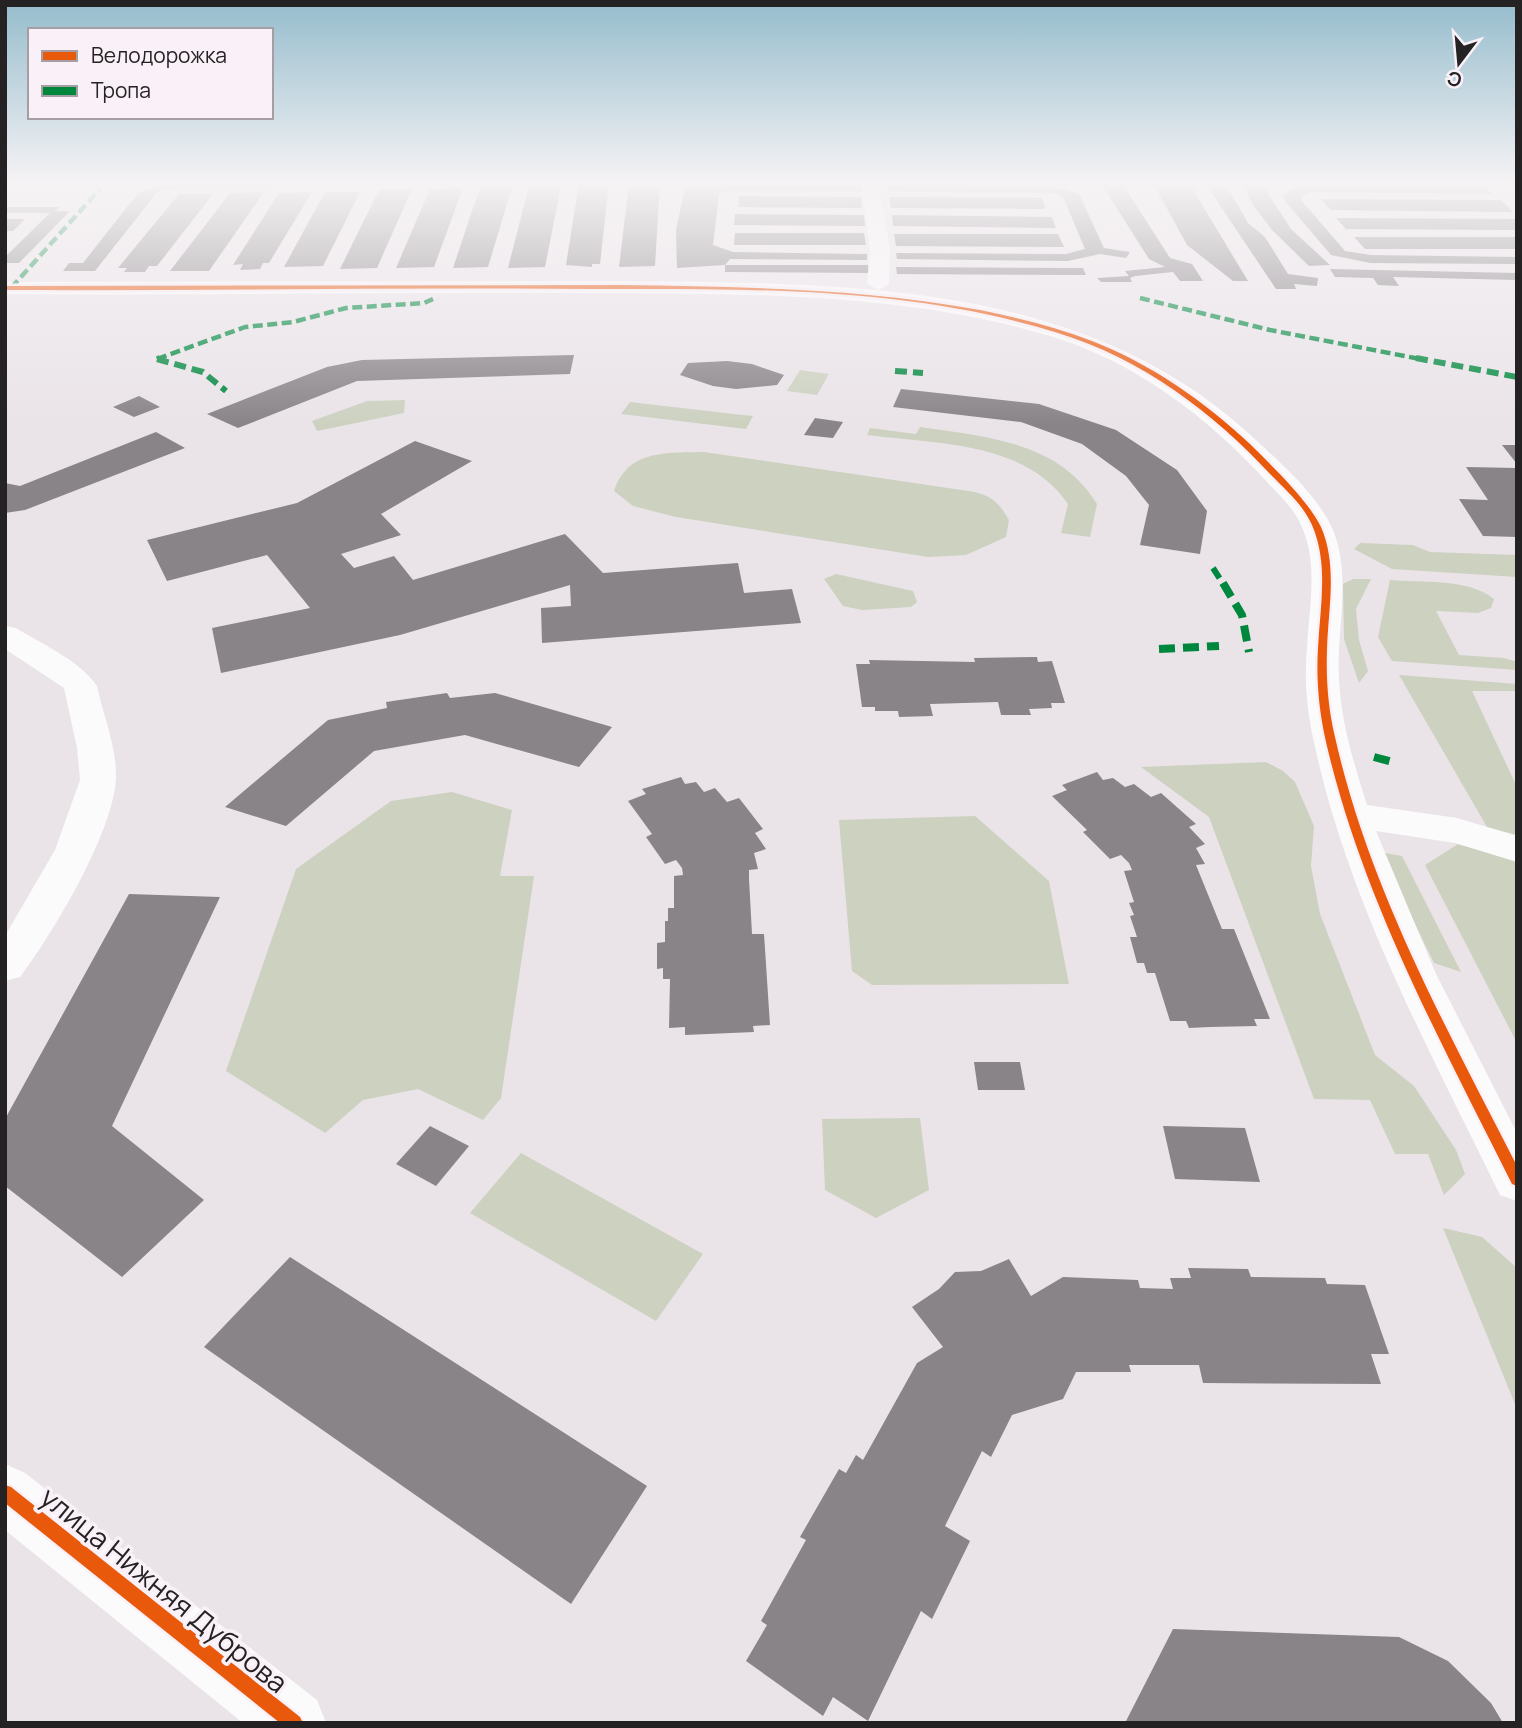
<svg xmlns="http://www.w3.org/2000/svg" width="1522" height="1728" font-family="Manrope,sans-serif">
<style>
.green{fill:#ccd1c0}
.building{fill:#888487}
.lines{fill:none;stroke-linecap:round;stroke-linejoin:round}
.minor{fill:#fcfbfc;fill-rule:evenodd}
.quiet-far2{stroke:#00873e;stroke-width:4.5;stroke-dasharray:10 4.5;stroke-linecap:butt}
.quiet-far1{stroke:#00873e;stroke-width:6;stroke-dasharray:12 6;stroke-linecap:butt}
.quiet{stroke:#00873e;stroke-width:8;stroke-dasharray:16 8;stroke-linecap:butt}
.cycleway-casing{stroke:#faf0f7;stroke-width:5}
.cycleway{fill:#e8590c;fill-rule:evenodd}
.labels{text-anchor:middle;stroke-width:7;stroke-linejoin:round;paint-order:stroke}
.near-street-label{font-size:28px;fill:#252224;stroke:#faf0f7}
</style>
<rect width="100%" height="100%" fill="#eae4e8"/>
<!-- green -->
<path class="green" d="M 800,370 L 829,374 L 817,395 L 787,391 Z
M 405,400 L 404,413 L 317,431 L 312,421 L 367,401 Z
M 630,402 L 742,415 L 753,416 L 746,429 L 621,414 Z
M 920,427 C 986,437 1059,441 1097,504 L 1090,537 L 1061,533 L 1068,504 C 1026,441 935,444 867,435 L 870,428 L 916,434 Z
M 704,452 L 975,492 C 993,497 999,503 1009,520 L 1006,537 L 966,555 L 928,557 L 676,517 L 633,506 L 614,491 C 628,449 667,453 704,452 Z
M 1360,543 L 1413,545 L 1430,552 L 1517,555 L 1517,577 L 1392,569 L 1354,549 Z
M 836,574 L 913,591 L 917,602 L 911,607 L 862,610 L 843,606 L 824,579 Z
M 1353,579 L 1371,579 L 1356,609 L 1359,640 L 1368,671 L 1359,683 L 1344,639 L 1343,584 Z
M 1390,580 C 1423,583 1468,578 1494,599 L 1491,608 L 1478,613 L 1436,611 L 1459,655 L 1504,658 L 1517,662 L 1517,670 L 1392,661 L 1378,637 Z
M 1399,675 L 1517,684 L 1517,691 L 1472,691 L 1517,787 L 1517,835 L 1487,827 Z
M 1266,762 L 1283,771 L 1295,782 L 1314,826 L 1311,866 L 1320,914 L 1375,1055 L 1414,1086 L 1456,1150 L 1465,1174 L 1444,1195 L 1428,1154 L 1395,1154 L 1370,1100 L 1314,1099 L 1209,817 L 1141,767 Z
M 452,792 L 512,810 L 500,876 L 534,876 L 501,1098 L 483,1120 L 418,1089 L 363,1100 L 325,1133 L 226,1071 L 296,869 L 391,801 Z
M 975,816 L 1049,881 L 1069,984 L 872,985 L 852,971 L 839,820 Z
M 1458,844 L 1517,861 L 1517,1043 L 1425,865 Z
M 1380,852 L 1402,856 L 1461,972 L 1434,963 Z
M 920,1118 L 929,1190 L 876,1218 L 825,1190 L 822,1119 Z
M 521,1153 L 703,1254 L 656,1321 L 470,1213 Z
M 1443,1228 L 1482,1237 L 1517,1268 L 1517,1409 Z"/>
<!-- building -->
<path class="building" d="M 168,183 L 333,183 L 333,185 L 165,189 L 158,191 L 95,271 L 63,271 L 69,263 L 83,263 L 138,193 Z
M 579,183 L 609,183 L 600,264 L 592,264 L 592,267 L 566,265 Z
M 629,183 L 660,183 L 655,266 L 619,267 Z
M 686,183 L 862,183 L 862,191 L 725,191 L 719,194 L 713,245 L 733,252 L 867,254 L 867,260 L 730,259 L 725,265 L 677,268 L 676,230 Z
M 887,183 L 1076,183 L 1077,186 L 1052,186 L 1079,194 L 1104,248 L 1130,252 L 1126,258 L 1100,254 L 1068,261 L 897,259 L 896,253 L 1066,254 L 1085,249 L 1063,197 L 1056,193 L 888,191 Z
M 1101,183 L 1122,183 L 1170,258 L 1192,264 L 1203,281 L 1180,281 L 1173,272 L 1135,276 L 1130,278 L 1132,282 L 1101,282 L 1097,278 L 1129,276 L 1125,271 L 1165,267 L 1149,259 Z
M 1153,183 L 1189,183 L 1248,281 L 1233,281 L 1187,245 Z
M 1205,183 L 1225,183 L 1248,223 L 1265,237 L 1288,274 L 1318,278 L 1317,286 L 1294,284 L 1296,289 L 1276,289 Z
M 1242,183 L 1261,183 L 1291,229 L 1330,265 L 1309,266 L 1272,230 L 1253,205 Z
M 529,186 L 561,186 L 545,267 L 508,268 Z
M 1305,186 L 1487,188 L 1492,194 L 1311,192 L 1302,195 L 1301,200 L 1345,251 L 1371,255 L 1517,257 L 1517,264 L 1370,263 L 1331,255 L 1285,201 L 1283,196 L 1291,189 Z
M 480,187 L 512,187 L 488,267 L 453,268 Z
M 463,188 L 434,267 L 396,268 L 430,189 Z
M 412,189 L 377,268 L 340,269 L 379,190 Z
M 264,192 L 209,271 L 170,271 L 230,193 Z
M 312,192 L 269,263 L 263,263 L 260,269 L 240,270 L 243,264 L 233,265 L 279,193 Z
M 325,192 L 360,192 L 323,266 L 284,267 Z
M 179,194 L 213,194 L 157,266 L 149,266 L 145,272 L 124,272 L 127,268 L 118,268 Z
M 739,196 L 861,197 L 862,208 L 738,207 Z
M 889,197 L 1042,198 L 1046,209 L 891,208 Z
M 1321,199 L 1501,200 L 1513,212 L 1331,210 Z
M 5,207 L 59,207 L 55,211 L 70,211 L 19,263 L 5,263 L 5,257 L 50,213 L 5,213 Z
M 735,214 L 864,215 L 865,226 L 734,225 Z
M 892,215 L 1052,217 L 1056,228 L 893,226 Z
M 1336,218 L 1517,219 L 1517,230 L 1346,229 Z
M 5,219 L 25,219 L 13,231 L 5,231 Z
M 735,233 L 864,233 L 866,245 L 734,245 Z
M 894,234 L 1058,234 L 1064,247 L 896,246 Z
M 1354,237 L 1517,237 L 1517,249 L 1365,249 Z
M 725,265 L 868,265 L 869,273 L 725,272 Z
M 896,267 L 1083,268 L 1086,275 L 897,274 Z
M 1330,269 L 1517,273 L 1517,280 L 1393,277 L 1399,286 L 1378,285 L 1373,278 L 1335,277 Z
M 574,355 L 570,374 L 357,381 L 238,428 L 207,414 L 327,367 L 362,360 Z
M 727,361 L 752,364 L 784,375 L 777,385 L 736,389 L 713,386 L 680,375 L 688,363 Z
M 901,389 L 1039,404 L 1116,430 L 1177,470 L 1207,511 L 1200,554 L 1140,545 L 1149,505 L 1126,476 L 1082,444 L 1021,422 L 893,407 Z
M 139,396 L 160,407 L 134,417 L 113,407 Z
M 815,418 L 843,422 L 833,438 L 804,435 Z
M 156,432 L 185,448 L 25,510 L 5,513 L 5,483 L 20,486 Z
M 415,441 L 472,461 L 381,514 L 401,535 L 341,554 L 354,568 L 394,556 L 413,580 L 565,534 L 603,573 L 738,563 L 744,593 L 792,589 L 801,623 L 542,643 L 541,608 L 571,606 L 570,585 L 400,635 L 221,673 L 212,628 L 310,608 L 267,555 L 167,581 L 147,540 L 297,503 Z
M 1502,445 L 1517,445 L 1517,464 Z
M 1466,467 L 1517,468 L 1517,537 L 1483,536 L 1459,499 L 1488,500 Z
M 1037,657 L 1038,662 L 1052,661 L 1065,703 L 1051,703 L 1052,708 L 1029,709 L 1031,715 L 1001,715 L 998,702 L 930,704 L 933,716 L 899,717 L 898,711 L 875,711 L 875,707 L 862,707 L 856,664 L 870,664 L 869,660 L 975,662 L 974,658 Z
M 447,693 L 450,698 L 495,693 L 612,727 L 579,767 L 465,735 L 374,751 L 286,826 L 225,807 L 328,720 L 387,708 L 386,702 Z
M 1097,772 L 1103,780 L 1113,778 L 1125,787 L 1134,784 L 1151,797 L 1161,793 L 1196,824 L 1189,827 L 1205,844 L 1196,848 L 1205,864 L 1196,865 L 1222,929 L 1234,929 L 1270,1019 L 1254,1019 L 1257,1026 L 1210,1027 L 1189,1028 L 1186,1021 L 1170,1021 L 1155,973 L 1147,973 L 1144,963 L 1137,963 L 1130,937 L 1137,937 L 1130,916 L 1134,915 L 1129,903 L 1134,902 L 1124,871 L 1132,870 L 1129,863 L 1121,855 L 1110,859 L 1083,832 L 1087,830 L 1052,796 L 1067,790 L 1062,785 Z
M 681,777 L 685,784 L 696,782 L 704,792 L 715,788 L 727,802 L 739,798 L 763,829 L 755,833 L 766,849 L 754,853 L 758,869 L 749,870 L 749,879 L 752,934 L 764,934 L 770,1025 L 753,1026 L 754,1032 L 685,1035 L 685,1027 L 669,1028 L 670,979 L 663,979 L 663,968 L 657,969 L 657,943 L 665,942 L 665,921 L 668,921 L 668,908 L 674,908 L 674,876 L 683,875 L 682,868 L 676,860 L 665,864 L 646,837 L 652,834 L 628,801 L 646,794 L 642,789 Z
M 129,894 L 220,897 L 112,1126 L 204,1200 L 122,1277 L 5,1186 L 5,1119 Z
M 974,1062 L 1020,1062 L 1025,1090 L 978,1090 Z
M 430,1126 L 469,1146 L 436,1186 L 396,1164 Z
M 1163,1126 L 1245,1128 L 1260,1182 L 1175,1179 Z
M 290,1257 L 647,1486 L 571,1604 L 204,1347 Z
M 1009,1259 L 1031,1296 L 1063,1277 L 1138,1280 L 1140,1288 L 1173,1289 L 1170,1278 L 1191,1278 L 1188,1268 L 1248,1269 L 1251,1277 L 1325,1278 L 1327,1284 L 1365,1285 L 1389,1354 L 1371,1354 L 1381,1384 L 1203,1383 L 1199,1365 L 1129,1365 L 1131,1372 L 1076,1372 L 1063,1399 L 1012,1415 L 991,1457 L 982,1451 L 945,1526 L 970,1541 L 932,1619 L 921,1611 L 868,1721 L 833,1697 L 823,1716 L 746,1661 L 767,1625 L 761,1621 L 806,1540 L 800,1537 L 839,1469 L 846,1473 L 856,1455 L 863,1460 L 917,1363 L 943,1347 L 912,1307 L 939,1289 L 955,1272 L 981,1271 Z
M 1173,1629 L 1399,1637 L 1448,1661 L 1491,1703 L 1503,1723 L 1125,1723 Z"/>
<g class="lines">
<!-- minor -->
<path class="minor" d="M 861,183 L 879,183 L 890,250 L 889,284 L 878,290 L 867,284 L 870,250 Z
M 623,281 C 844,284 1085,278 1257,441 C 1284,466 1318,496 1333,530 C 1352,577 1336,631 1339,679 C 1341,723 1354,764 1367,805 L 1457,818 L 1517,836 L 1517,862 L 1455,843 L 1376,831 L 1436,974 L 1517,1133 L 1517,1201 L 1500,1195 C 1429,1049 1348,902 1314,742 C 1307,711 1304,680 1307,648 C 1309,607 1319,564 1301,525 C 1294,509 1281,497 1269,484 C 1208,417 1135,361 1047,335 C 896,291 735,294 580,293 C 388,292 197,296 5,294 L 5,282 Z
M 5,626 L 16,628 C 43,645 78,659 97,686 C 103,715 116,745 116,775 C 116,829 52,935 20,977 L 5,981 L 5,936 L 55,850 L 80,780 L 77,748 L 64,688 L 5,649 Z
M 5,1464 L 25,1473 L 317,1700 L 326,1723 L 243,1723 L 5,1530 Z"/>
<!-- quiet-far2 -->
<path class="quiet-far2" d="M 11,288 L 100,189
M 1140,298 L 1270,330 L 1425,360
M 157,359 L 245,327 L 293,322 L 346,308 L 424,303 L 433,299"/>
<!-- quiet-far1 -->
<path class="quiet-far1" d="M 1416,358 L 1517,377
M 157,359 L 160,358
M 157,359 L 203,372 L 226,391
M 895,371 L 923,373
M 1213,568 L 1224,585"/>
<!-- quiet -->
<path class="quiet" d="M 1223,583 L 1242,615 L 1249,652
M 1159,649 L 1219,646
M 1374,757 L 1396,763"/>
<defs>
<path id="cycleway" d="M 623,285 C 742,287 862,288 980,310 C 1018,318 1056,327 1092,341 C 1151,364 1204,401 1250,444 C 1272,466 1308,500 1321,527 C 1338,566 1328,610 1327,650 C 1326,680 1328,708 1335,737 C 1369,889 1447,1029 1517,1166 L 1517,1186 L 1512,1184 C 1441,1042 1362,898 1326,742 C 1319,711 1316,680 1318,648 C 1320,607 1329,564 1312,525 C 1303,505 1287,491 1272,476 C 1213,412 1142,359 1058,333 C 908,286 746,289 591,289 C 396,287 200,291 5,290 L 5,286 Z
M 5,1485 L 11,1487 L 300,1717 L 303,1723 L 280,1723 L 5,1503 Z"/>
</defs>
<!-- cycleway casing -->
<use href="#cycleway" class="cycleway-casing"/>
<!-- cycleway -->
<use href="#cycleway" class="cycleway"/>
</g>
<!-- sky -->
<linearGradient id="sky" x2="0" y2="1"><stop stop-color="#95bccc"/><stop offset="0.43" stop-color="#f6f3f5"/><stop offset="1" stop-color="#f6f3f5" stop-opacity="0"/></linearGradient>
<rect width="1522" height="425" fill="url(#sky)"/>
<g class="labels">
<!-- near-street labels -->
<g class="near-street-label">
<text transform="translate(164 1590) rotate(39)" y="10">улица Нижняя Дуброва</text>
</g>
</g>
<!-- border -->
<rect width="1522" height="1728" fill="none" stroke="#252224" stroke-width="14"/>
<!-- legend -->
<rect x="28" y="28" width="245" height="91" fill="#faf0f7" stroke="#a59ea3" stroke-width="2"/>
<rect x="42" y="51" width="35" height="10" fill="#e8590c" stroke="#a59ea3" stroke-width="2"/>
<text x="91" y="63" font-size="21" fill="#252224">Велодорожка</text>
<rect x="42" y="86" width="35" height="10" fill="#00873e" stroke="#a59ea3" stroke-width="2"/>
<text x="91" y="98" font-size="21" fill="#252224">Тропа</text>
<!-- north arrow -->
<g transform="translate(1459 63) rotate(196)" stroke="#faf0f7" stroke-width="5" paint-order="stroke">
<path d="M0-5L12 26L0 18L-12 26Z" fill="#252224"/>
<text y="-10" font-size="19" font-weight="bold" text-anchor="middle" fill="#252224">С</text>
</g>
</svg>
